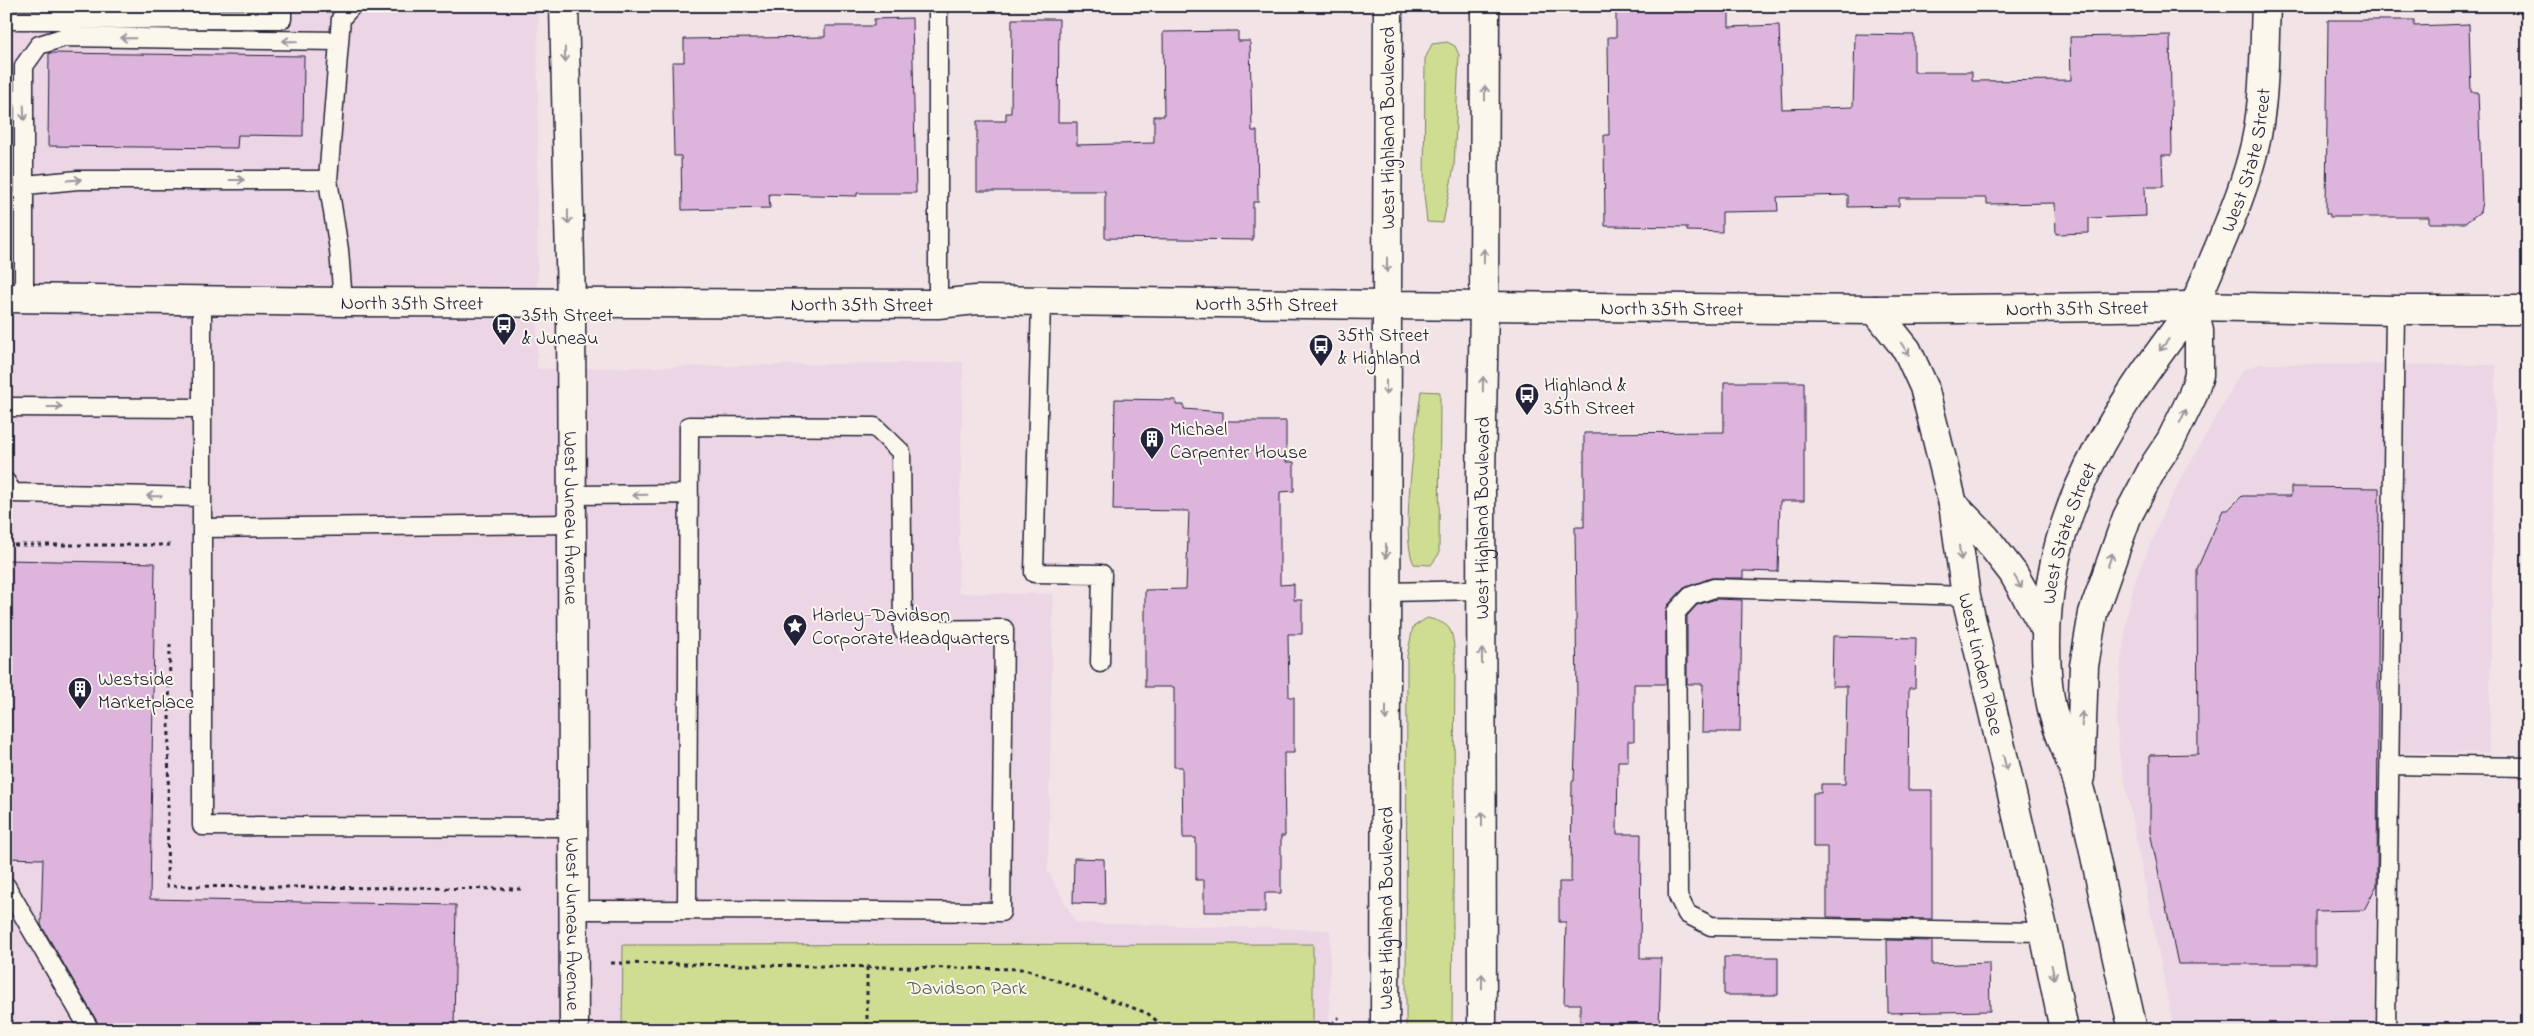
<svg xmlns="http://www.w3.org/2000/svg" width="2534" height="1036" font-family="'Indie Flower',sans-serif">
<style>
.built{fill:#ecd5e4}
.green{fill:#cedd91;stroke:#788066}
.building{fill:#ddb5dc;stroke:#22223b}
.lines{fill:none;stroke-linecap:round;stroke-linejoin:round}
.service-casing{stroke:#22223b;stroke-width:21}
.minor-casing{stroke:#22223b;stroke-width:31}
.tertiary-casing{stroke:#22223b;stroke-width:31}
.secondary-casing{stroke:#22223b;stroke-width:31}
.primary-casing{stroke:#22223b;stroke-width:31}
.path{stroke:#22223b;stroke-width:3;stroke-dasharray:4 4;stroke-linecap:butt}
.service{stroke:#fbf7ec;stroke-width:18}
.minor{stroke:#fbf7ec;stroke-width:28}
.tertiary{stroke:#fbf7ec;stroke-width:28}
.secondary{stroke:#fbf7ec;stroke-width:28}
.primary{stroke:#fbf7ec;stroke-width:28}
.oneway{stroke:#99979c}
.labels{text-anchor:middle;stroke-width:4;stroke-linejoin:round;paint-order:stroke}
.street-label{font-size:20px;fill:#22223b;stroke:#fbf7ec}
.poi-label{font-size:20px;fill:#22223b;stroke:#fbf7ec;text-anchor:start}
.park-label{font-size:20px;fill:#565a55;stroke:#fbf7ec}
</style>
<rect width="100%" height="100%" fill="#f2e3e7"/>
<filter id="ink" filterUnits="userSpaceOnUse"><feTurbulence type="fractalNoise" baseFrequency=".02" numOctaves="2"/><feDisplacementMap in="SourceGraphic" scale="10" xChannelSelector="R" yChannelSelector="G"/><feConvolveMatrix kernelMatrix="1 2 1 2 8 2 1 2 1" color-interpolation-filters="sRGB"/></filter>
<g filter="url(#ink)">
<!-- built -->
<path class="built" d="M 6,6 L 538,6 L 537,369 L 963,362 L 958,593 L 1053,594 L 1048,872 L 1076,923 L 1330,930 L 1329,1030 L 19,1030 L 6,1004 Z
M 2260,364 L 2496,365 L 2489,753 L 2377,752 L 2375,1030 L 2174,1030 L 2119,753 L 2117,723 L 2121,663 L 2128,611 L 2136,578 L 2168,503 L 2237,379 L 2243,370 Z"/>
<!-- green -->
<path class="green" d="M 1447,42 L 1455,46 L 1459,55 L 1454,167 L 1443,223 L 1427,222 L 1424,194 L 1425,59 L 1432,44 Z
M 1421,391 L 1440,392 L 1439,554 L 1431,565 L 1414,564 C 1399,537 1417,426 1421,391 Z
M 1427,618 C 1454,624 1452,631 1455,657 L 1452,1030 L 1406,1030 L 1407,656 L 1413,627 Z
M 1313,944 L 1313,1030 L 622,1030 L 623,945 Z"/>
<!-- building -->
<path class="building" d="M 1616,6 L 1729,6 L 1729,27 L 1779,25 L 1782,109 L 1853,107 L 1855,34 L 1914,35 L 1914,72 L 1972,72 L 1972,81 L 2071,80 L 2070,37 L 2170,35 L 2172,155 L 2162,155 L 2163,187 L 2145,187 L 2146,216 L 2089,218 L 2089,233 L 2056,234 L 2055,203 L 1987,204 L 1987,198 L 1899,198 L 1899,206 L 1848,207 L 1848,195 L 1777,197 L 1778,211 L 1722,212 L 1722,232 L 1687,231 L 1687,227 L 1605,226 L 1604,135 L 1609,135 L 1608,37 L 1616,37 Z
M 912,18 L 916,193 L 857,193 L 857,196 L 769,194 L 770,208 L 682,210 L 681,156 L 674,156 L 672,62 L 684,62 L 684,39 L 825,37 L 825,26 L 874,26 L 874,19 Z
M 1012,19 L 1059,19 L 1058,122 L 1077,122 L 1077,145 L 1154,143 L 1154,116 L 1164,116 L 1163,32 L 1238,31 L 1238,41 L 1250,41 L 1252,131 L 1257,131 L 1258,202 L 1253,202 L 1253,240 L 1105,238 L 1105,191 L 977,191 L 977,121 L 1006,121 L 1006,113 L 1011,113 Z
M 2328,20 L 2414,20 L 2414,26 L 2469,24 L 2471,92 L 2478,92 L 2482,202 L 2480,212 L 2465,223 L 2429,223 L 2429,217 L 2330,217 L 2330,214 L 2326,214 Z
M 49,53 L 304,56 L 303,136 L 238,135 L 237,148 L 48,146 Z
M 1724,382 L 1804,382 L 1804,501 L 1780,501 L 1778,572 L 1743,571 L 1743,578 L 1711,578 L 1684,588 L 1668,605 L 1666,611 L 1666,684 L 1634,684 L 1634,741 L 1628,741 L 1628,761 L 1618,761 L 1617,834 L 1641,834 L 1640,958 L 1661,958 L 1659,1030 L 1580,1030 L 1580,1004 L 1564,1004 L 1566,922 L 1559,922 L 1559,882 L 1571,882 L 1572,781 L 1574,781 L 1577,702 L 1575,527 L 1584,527 L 1584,433 L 1724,432 Z
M 1115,399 L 1176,400 L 1176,405 L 1184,405 L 1184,409 L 1223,412 L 1223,421 L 1286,421 L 1286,462 L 1294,462 L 1294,491 L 1280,492 L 1280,585 L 1294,584 L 1294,600 L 1302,600 L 1302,634 L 1288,634 L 1289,697 L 1294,697 L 1294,753 L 1284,753 L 1285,836 L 1281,836 L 1281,893 L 1265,893 L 1265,912 L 1204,912 L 1204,880 L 1196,880 L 1196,838 L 1183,838 L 1182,767 L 1174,767 L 1174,687 L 1145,687 L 1145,590 L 1186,589 L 1189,511 L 1113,510 Z
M 2291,487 L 2379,488 L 2377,885 L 2364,910 L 2315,911 L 2315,964 L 2178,964 L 2150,832 L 2150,755 L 2198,754 L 2197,569 L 2223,510 L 2228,510 L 2242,496 L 2291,496 Z
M 6,560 L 155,563 L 150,899 L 456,905 L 454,1030 L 102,1030 L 41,925 L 43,859 L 6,858 Z
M 1716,599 L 1742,600 L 1740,732 L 1702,732 L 1703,684 L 1687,684 L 1687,616 L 1697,605 Z
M 1833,636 L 1916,638 L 1915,688 L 1909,688 L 1908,790 L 1932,790 L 1932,919 L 1827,917 L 1827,847 L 1813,847 L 1813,793 L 1821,793 L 1821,784 L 1845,784 L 1847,686 L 1832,686 Z
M 1074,858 L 1104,859 L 1105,904 L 1073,903 Z
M 1887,940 L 1932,941 L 1932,965 L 1989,963 L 1990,1011 L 1888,1013 Z
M 1724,957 L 1778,957 L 1778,995 L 1724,995 Z"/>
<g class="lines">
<defs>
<path id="service" d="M 6,20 L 282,19 L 282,6
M 26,185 L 78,180 L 328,180
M 24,298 L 24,66 L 39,45 L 65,37 L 339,41
M 202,300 L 202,826 L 572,827
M 1041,301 L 1034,573 L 1102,574 L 1100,663
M 343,302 L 339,250 L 328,180 L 341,18 L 352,6
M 938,304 L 938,6
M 6,407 L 202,408
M 6,482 L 13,493 L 202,497
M 572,495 L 689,494
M 202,528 L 572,524
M 1386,592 L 1482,590
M 1966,596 L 1714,588 L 1691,596 L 1676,612 L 1678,896 L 1687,914 L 1711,926 L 2044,932
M 2390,765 L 2528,767
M 6,886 L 90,1030
M 574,910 C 716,910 859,910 1001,912 L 1004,629 L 903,630 L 901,452 L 875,427 L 689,426 L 687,910
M 2386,1030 L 2395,310"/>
<g id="minor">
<path id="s1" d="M 564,6 L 571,303 L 574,1030"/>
<path id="s2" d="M 1875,310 L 1907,350 L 1924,387 L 1953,504 L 1966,596 L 2044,932 L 2064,1030"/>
</g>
<g id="tertiary">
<path id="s3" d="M 2194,306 C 2215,255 2247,189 2257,135 C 2265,93 2264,49 2266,6"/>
<path id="s4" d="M 1385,1030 L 1387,305"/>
<path id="s5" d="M 1482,1030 L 1481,477 L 1484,305"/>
</g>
<g id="secondary">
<path id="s6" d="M 6,298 L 343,302 L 938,304 L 976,300 L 1387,305"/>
<path d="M 1953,504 L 1986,538 L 2013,573 L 2044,627"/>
<path d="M 2080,777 L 2084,666 L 2093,613 L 2127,517 L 2155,464 L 2171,440 L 2192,397 L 2199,375 L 2199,331 L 2194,306"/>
<path id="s7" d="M 2133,1030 C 2121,977 2109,924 2098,870 C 2092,843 2087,814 2079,787 C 2071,757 2055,730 2050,699 C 2027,541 2102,426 2194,306"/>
</g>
<g id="primary">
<path id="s8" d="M 1388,6 L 1387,305 L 1875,310 L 2194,306 L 2395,310 L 2528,310"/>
<path d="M 1484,305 L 1485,6"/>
</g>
</defs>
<!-- service casing -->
<use href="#service" class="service-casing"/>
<!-- minor casing -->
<use href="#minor" class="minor-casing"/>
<!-- tertiary casing -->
<use href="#tertiary" class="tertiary-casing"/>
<!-- secondary casing -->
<use href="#secondary" class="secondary-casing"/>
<!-- primary casing -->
<use href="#primary" class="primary-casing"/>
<!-- path -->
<path class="path" d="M 6,545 L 171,545
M 170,644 L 167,886 L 524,889
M 611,963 L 1025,969 L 1147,1013 L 1168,1030
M 867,967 L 867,1030
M 1326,1030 L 1339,1017"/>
<!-- service -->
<use href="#service" class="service"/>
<!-- minor -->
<use href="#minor" class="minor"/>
<!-- tertiary -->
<use href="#tertiary" class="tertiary"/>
<!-- secondary -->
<use href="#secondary" class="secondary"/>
<!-- primary -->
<use href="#primary" class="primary"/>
</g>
<!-- one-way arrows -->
<defs><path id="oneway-shaft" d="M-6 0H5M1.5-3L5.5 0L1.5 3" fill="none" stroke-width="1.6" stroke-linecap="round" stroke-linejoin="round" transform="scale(1.25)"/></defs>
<g class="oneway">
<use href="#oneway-shaft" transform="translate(128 38) rotate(-179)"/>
<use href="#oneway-shaft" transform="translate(290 41) rotate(-179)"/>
<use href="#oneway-shaft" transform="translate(565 55) rotate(89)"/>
<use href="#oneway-shaft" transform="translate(1485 93) rotate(-90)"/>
<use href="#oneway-shaft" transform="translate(24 113) rotate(88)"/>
<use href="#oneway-shaft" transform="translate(74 180) rotate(-4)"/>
<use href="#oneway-shaft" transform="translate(237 180)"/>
<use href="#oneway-shaft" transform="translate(568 217) rotate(89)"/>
<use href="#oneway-shaft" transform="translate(1484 256) rotate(-89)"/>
<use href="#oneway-shaft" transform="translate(1387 265) rotate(90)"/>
<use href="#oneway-shaft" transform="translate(2164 345) rotate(128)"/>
<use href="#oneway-shaft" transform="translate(1905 349) rotate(57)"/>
<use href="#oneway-shaft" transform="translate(1483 384) rotate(-89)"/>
<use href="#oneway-shaft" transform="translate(1386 388) rotate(90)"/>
<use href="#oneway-shaft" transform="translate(55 407)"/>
<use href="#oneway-shaft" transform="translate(2183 416) rotate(-64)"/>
<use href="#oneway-shaft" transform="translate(640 495) rotate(179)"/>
<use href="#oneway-shaft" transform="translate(154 496) rotate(-179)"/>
<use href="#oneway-shaft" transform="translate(1386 551) rotate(90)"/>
<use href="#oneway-shaft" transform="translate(1960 553) rotate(82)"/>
<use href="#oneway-shaft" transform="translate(2110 560) rotate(-71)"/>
<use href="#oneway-shaft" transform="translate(2018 582) rotate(60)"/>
<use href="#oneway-shaft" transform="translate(1482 656) rotate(-90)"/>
<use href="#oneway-shaft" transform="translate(1386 713) rotate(90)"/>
<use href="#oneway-shaft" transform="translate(2082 719) rotate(-88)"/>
<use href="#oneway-shaft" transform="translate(2005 763) rotate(77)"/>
<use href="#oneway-shaft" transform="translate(1482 819) rotate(-90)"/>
<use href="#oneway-shaft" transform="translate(2053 972) rotate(79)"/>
<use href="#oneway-shaft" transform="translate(1482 981) rotate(-90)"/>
</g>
</g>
<!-- icons -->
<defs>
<symbol id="bus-pin" viewBox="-11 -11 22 30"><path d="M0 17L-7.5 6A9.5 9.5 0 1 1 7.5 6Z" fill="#22223b" stroke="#fbf7ec"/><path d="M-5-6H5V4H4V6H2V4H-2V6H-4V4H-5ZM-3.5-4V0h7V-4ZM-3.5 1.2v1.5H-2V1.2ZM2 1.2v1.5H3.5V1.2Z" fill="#fff"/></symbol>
<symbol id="building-pin" viewBox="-11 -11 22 30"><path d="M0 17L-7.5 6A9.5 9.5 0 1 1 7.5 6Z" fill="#22223b" stroke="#fbf7ec"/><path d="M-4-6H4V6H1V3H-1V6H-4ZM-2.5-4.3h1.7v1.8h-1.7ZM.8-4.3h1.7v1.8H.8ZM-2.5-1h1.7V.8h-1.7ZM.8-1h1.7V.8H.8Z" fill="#fff"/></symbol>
<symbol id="sight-pin" viewBox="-11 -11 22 30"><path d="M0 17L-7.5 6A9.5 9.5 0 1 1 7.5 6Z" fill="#22223b" stroke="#fbf7ec"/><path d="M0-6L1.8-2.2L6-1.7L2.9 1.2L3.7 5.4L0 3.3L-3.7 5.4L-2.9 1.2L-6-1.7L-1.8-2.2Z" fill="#fff"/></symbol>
</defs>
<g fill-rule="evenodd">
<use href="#bus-pin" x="490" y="311" width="28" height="38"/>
<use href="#bus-pin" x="1307" y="332" width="28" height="38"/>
<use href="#bus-pin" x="1513" y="381" width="28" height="38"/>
<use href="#building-pin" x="1138" y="425" width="28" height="38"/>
<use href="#sight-pin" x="781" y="612" width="28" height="38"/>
<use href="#building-pin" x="66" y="675" width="28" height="38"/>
</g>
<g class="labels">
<!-- street labels -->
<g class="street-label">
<text transform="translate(1387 128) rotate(-90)" y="7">West Highland Boulevard</text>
<text dy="7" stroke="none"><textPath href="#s3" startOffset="156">West State Street</textPath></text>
<text dy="7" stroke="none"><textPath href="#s6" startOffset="406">North 35th Street</textPath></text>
<text dy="7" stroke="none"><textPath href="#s6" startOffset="856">North 35th Street</textPath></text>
<text dy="7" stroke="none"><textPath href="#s6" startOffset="1261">North 35th Street</textPath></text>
<text dy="7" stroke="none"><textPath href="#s8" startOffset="584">North 35th Street</textPath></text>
<text dy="7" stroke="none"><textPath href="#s8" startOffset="989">North 35th Street</textPath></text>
<text dy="7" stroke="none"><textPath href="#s1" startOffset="512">West Juneau Avenue</textPath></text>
<text dy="7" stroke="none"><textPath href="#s5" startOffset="512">West Highland Boulevard</textPath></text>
<text dy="7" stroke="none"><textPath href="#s7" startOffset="511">West State Street</textPath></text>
<text dy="7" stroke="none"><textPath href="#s2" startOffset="375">West Linden Place</textPath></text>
<text dy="7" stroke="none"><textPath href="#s4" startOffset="122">West Highland Boulevard</textPath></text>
<text dy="7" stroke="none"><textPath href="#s1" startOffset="918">West Juneau Avenue</textPath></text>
</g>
<!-- poi labels -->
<g class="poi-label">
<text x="522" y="321">35th Street<tspan x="522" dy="23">&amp; Juneau</tspan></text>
<text x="1338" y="341">35th Street<tspan x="1338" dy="23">&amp; Highland</tspan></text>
<text x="1544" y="391">Highland &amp;<tspan x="1544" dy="23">35th Street</tspan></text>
<text x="1170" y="435">Michael<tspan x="1170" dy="23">Carpenter House</tspan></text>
<text x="812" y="621">Harley-Davidson<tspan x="812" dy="23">Corporate Headquarters</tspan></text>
<text x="98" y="685">Westside<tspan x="98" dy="23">Marketplace</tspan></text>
</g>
<!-- park labels -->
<g class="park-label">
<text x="967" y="994">Davidson Park</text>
</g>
</g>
<!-- margin -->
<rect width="2534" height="1036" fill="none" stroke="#fbf7ec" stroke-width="25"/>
<rect x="12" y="12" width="2509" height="1011" fill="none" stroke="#22223b" stroke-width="2" filter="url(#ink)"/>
</svg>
